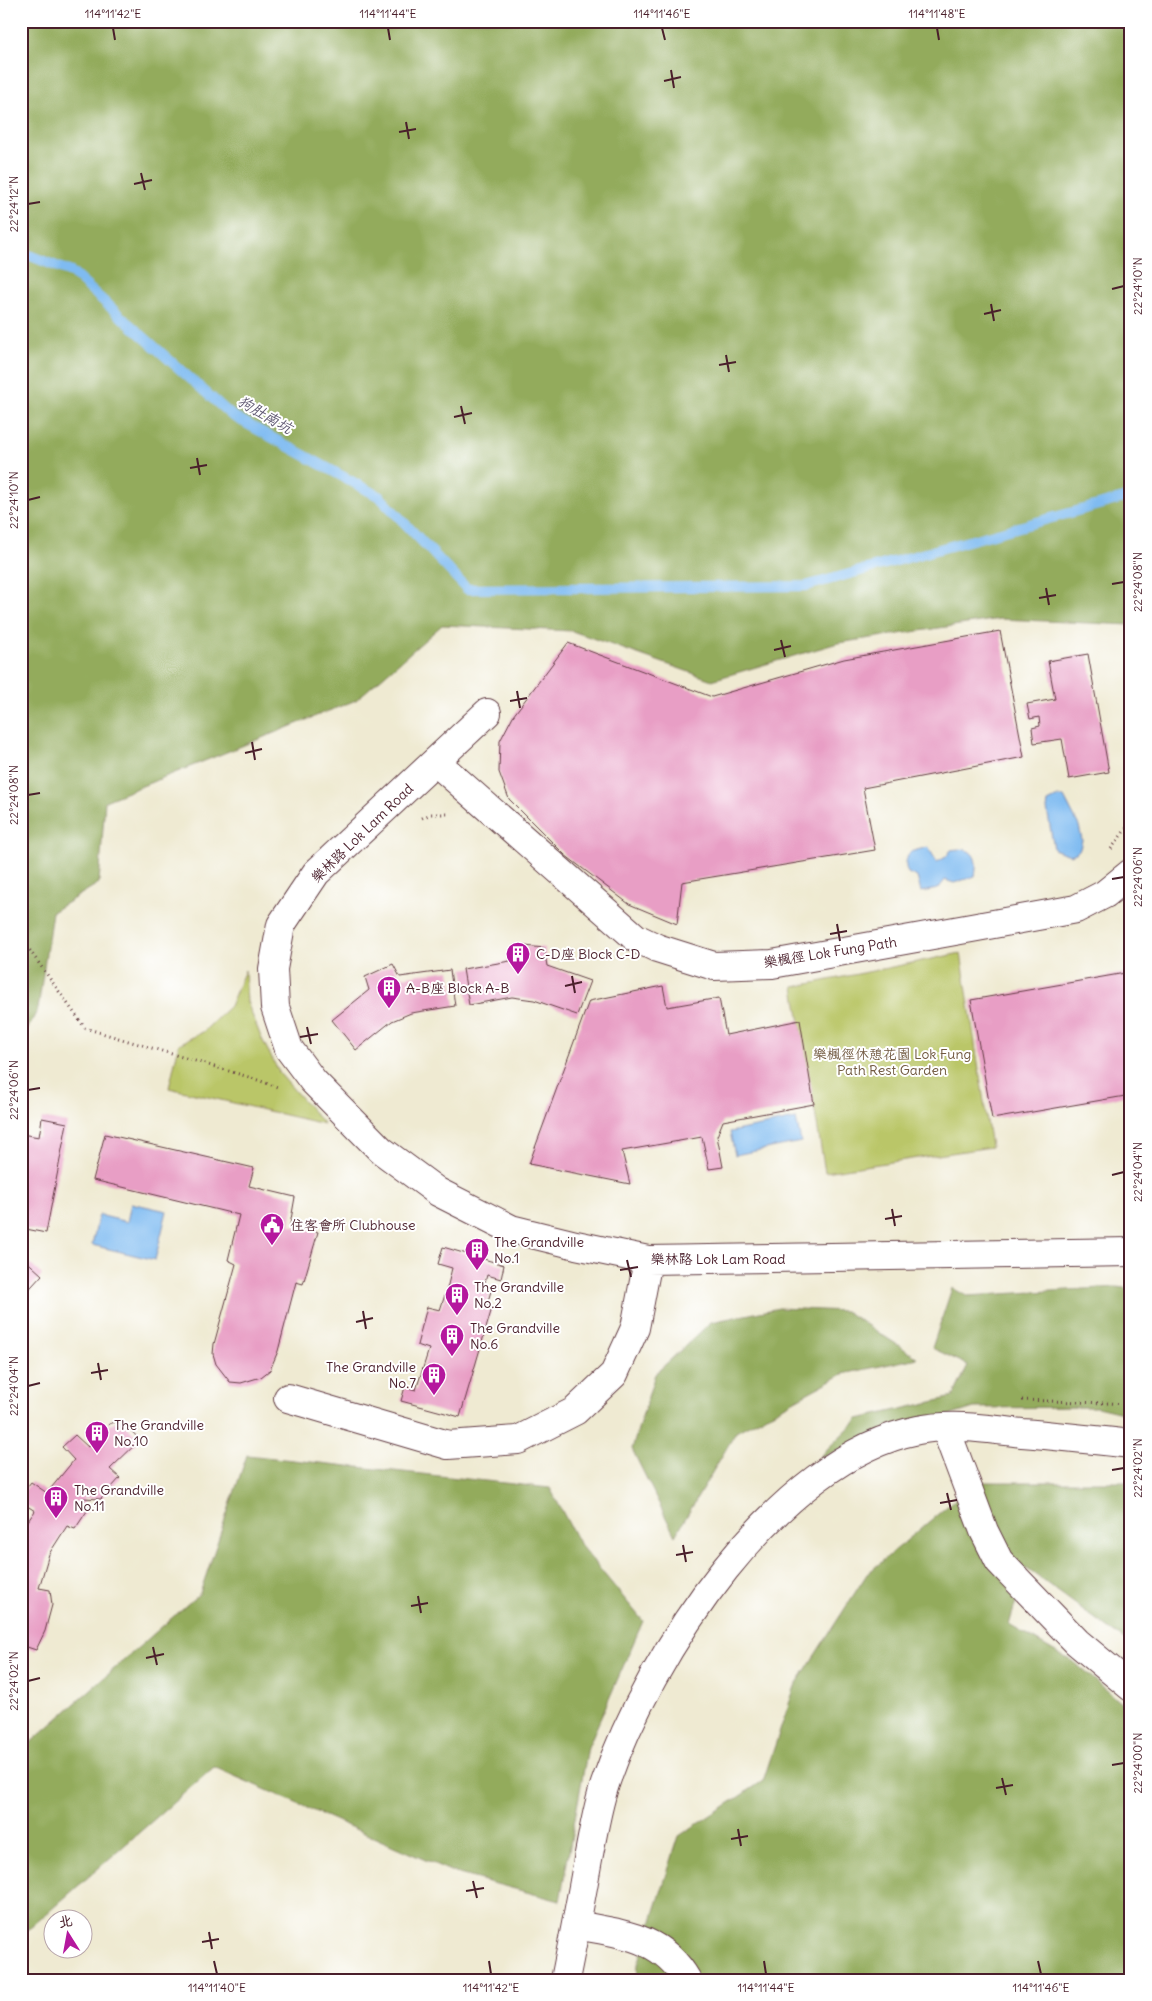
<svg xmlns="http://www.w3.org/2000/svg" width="1152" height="2001" font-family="Delius,'LXGW WenKai TC',sans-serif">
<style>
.green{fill:#bac668;stroke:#82724a}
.forest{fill:#93ab5c;stroke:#6e6544}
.water{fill:#7fbbf1;stroke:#646d8e}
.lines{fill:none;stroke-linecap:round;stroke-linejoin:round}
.stream{stroke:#7fbbf1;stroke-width:10}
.building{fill:#e89ec5}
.minor-casing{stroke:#633d44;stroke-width:30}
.path{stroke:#633d44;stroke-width:3;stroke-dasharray:1 4;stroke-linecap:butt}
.minor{stroke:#fff;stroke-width:28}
.ticks{fill:none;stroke:#4a1f2b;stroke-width:2}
.labels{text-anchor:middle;stroke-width:4;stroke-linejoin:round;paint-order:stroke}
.street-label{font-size:14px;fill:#4a1f2b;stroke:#fff}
.poi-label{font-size:14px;fill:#4a1f2b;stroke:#fff;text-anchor:start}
.park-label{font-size:14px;fill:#715940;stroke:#fff}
.water-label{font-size:15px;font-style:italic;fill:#5d5670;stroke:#fff}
.neatline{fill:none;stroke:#4a1f2b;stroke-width:2}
.ticks-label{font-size:12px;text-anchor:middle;fill:#4a1f2b}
</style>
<rect width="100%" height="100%" fill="#fff"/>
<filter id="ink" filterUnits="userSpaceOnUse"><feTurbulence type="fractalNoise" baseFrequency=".02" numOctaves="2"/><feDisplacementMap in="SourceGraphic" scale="10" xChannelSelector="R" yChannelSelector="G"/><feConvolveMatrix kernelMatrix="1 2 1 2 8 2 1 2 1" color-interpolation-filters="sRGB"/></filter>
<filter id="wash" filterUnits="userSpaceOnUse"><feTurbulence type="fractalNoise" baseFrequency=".0096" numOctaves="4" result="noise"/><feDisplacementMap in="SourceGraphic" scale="20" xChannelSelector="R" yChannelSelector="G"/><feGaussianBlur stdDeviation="1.12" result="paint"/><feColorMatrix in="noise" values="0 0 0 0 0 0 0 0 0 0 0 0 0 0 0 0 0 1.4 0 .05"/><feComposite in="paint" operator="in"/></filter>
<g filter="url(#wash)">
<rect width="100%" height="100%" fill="#efead2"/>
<!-- green -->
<path class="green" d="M 961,953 L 991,1147 L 825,1172 L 794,987 Z
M 245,970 L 247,1002 L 261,1037 L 280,1074 L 324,1124 L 169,1088 L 179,1044 L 203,1032 L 230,1006 Z"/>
<!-- forest -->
<path class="forest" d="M 21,21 L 1131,21 L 1131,625 L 1000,619 L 838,643 L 712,680 L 572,631 L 442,625 L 356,700 L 105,801 L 99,883 L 52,912 L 38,1009 L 21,1042 Z
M 1117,1287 L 1131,1289 L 1131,1415 L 1097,1407 L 974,1408 L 819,1457 L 858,1419 L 953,1397 L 968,1365 L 932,1348 L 952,1288 L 967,1296 Z
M 779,1308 L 845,1311 L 918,1358 L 843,1374 L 736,1432 L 675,1536 L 632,1449 L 655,1374 L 711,1322 Z
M 247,1455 L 550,1488 L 580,1545 L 643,1621 L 588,1747 L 560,1901 L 455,1873 L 214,1767 L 21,1936 L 21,1751 L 200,1593 Z
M 976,1482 L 1131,1482 L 1131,1645 L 1026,1568 L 1009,1625 L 1075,1663 L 1131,1711 L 1131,1980 L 637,1980 L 638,1964 L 679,1836 L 763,1781 L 795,1686 L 867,1574 Z"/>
<!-- water -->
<path class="water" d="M 1058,797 L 1064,797 L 1079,826 L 1082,840 L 1080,849 L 1076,853 L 1070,855 L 1054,849 L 1047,809 L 1048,802 Z
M 928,847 L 937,862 L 946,857 L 951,850 C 972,846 979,856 975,876 L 954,883 L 945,880 L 938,889 L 921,892 L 917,877 L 908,873 C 904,865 906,859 910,852 Z
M 796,1119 L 801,1142 L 735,1155 L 730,1132 Z
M 131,1203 L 167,1211 L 155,1260 L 92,1245 L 99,1215 L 127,1222 Z"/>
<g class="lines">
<!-- stream -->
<path class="stream" d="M 21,252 L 71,272 L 231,415 L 380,497 L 467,589 L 806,586 L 1131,496"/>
</g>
<g id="blocks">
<!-- building -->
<path class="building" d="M 1000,631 L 1024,757 L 863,788 L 875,850 L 682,882 L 677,924 L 629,904 L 565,855 L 509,799 L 499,772 L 500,741 L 513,716 L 568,643 L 712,697 L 844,659 Z
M 1088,654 L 1109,772 L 1069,779 L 1062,739 L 1034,743 L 1032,728 L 1040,726 L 1039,717 L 1030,719 L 1027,704 L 1055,699 L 1048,661 Z
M 515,945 L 544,948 L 547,966 L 590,981 L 577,1015 L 534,1000 L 512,997 L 469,1005 L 463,969 L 510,961 Z
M 393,964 L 400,977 L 450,970 L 455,1006 L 411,1013 L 392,1021 L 356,1050 L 332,1020 L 369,990 L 365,977 Z
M 1131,972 L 1131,1095 L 992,1119 L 971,1000 Z
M 663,986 L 667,1007 L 719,998 L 726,1035 L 800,1020 L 814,1104 L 723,1121 L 717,1136 L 723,1167 L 709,1169 L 702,1137 L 622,1151 L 630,1184 L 529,1164 L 589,1001 Z
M 42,1118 L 67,1123 L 46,1233 L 21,1228 L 21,1134 L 39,1137 Z
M 105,1134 L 254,1168 L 249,1186 L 295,1197 L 290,1225 L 318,1232 L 303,1284 L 296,1282 L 278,1351 L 270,1370 L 261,1377 L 241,1383 L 230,1382 L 216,1364 L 213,1354 L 214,1344 L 236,1264 L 228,1260 L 239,1215 L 93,1180 Z
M 443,1247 L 504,1265 L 501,1279 L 487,1275 L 483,1289 L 491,1291 L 486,1308 L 492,1308 L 460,1417 L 401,1401 L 405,1387 L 416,1390 L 429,1349 L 417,1345 L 427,1307 L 440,1310 L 447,1289 L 452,1268 L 438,1264 Z
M 21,1256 L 42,1275 L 21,1298 Z
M 121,1420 L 140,1440 L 110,1469 L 120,1478 L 101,1499 L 83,1498 L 87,1511 L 75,1529 L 67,1526 L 49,1554 L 39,1588 L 50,1590 L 52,1605 L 45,1631 L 36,1650 L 27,1647 L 21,1659 L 21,1531 L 35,1511 L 21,1502 L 21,1495 L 31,1482 L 47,1493 L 74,1460 L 62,1447 L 75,1435 L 88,1447 L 109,1424 Z"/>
</g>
</g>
<g filter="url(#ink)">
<use href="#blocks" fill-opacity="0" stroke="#633d44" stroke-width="1"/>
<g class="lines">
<defs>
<path id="minor" d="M 487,713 L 316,873 L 281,925 L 273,969 L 275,1007 L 289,1049 L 313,1081 L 381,1150 L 438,1192 L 511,1229 L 576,1245 L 648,1260 L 1131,1252
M 436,762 L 636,938 L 657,948 L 714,966 L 772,964 L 1076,909 L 1105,894 L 1131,873
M 288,1398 L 448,1445 L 518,1440 L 575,1411 L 614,1374 L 635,1328 L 648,1260
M 945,1427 L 984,1531 L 999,1561 L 1077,1642 L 1131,1687
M 576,1925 C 621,1934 662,1936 687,1980
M 565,1980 C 573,1940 581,1899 588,1859 C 593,1834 597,1808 605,1784 C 649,1655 777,1458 918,1430 C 953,1423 988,1429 1022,1433 C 1059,1436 1095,1440 1131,1444"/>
</defs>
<!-- minor casing -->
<use href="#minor" class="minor-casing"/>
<!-- path -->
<path class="path" d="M 422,818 L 431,814 L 450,814
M 1111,849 L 1131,822
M 21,938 L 85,1028 L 252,1078 L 280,1088
M 1022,1400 L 1131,1404"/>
<!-- minor -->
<use href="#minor" class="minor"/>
</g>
</g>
<!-- ticks -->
<path class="ticks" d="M 113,28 L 115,40M 388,28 L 390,40M 662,28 L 665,40M 937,28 L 939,40M 671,70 L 674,88M 664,81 L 681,77M 406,122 L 409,139M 399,132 L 416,129M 141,173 L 145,190M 134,184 L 152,180M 28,204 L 40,202M 1112,289 L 1124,286M 991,304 L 994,321M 984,314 L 1001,310M 726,355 L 729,372M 719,365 L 736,362M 461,406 L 465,424M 454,417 L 472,413M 197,458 L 200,475M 190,468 L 207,465M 28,500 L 40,497M 1112,584 L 1124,582M 1046,588 L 1049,605M 1039,598 L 1056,595M 781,640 L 785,657M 774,650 L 791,646M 517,691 L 520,708M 510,701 L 527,698M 252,742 L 255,760M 245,753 L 262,749M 28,795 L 40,793M 1112,879 L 1124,877M 837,924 L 840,941M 830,934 L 847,931M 572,976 L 575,993M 565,986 L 582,982M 307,1027 L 311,1044M 300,1037 L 318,1034M 28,1090 L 40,1088M 1112,1175 L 1124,1172M 892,1209 L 895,1226M 885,1219 L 902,1216M 627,1260 L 631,1277M 620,1270 L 638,1267M 363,1311 L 366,1329M 356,1322 L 373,1318M 98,1363 L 101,1380M 91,1373 L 108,1370M 28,1386 L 40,1383M 1112,1470 L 1124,1468M 947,1493 L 951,1510M 940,1503 L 957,1500M 683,1545 L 686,1562M 676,1555 L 693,1552M 418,1596 L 421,1613M 411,1606 L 428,1603M 153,1647 L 157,1665M 146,1658 L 164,1654M 28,1681 L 40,1678M 1112,1765 L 1124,1763M 1002,1778 L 1006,1795M 996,1788 L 1013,1785M 738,1829 L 741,1846M 731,1839 L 748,1836M 473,1881 L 477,1898M 466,1891 L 484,1888M 209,1932 L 212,1949M 202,1942 L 219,1939M 214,1961 L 217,1974M 489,1961 L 491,1974M 764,1961 L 766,1974M 1038,1961 L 1041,1974"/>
<!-- icons -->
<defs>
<symbol id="building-pin" viewBox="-11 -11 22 30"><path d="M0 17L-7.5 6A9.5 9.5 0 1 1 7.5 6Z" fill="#b5179e" stroke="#fff"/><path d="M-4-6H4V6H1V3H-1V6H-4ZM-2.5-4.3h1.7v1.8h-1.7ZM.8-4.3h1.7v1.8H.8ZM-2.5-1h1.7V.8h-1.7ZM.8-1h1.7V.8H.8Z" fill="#fff"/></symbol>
<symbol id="civic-pin" viewBox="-11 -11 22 30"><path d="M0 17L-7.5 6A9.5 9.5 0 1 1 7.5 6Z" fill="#b5179e" stroke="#fff"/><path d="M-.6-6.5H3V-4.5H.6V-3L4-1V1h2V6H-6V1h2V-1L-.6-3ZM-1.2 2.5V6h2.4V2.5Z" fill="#fff"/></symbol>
</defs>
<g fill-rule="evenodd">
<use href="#building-pin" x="504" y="940" width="28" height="38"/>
<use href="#building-pin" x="375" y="974" width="28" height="38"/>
<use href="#civic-pin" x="258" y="1211" width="28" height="38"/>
<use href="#building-pin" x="463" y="1236" width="28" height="38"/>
<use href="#building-pin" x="443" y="1281" width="28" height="38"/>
<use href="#building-pin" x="438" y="1322" width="28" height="38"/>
<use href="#building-pin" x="420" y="1361" width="28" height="38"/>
<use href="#building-pin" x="83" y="1419" width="28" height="38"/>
<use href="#building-pin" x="42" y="1484" width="28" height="38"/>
</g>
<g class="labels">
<!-- street labels -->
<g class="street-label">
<text transform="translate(362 833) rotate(-44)" y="5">樂林路 Lok Lam Road</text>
<text transform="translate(830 952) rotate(-9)" y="5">樂楓徑 Lok Fung Path</text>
<text x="718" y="1264">樂林路 Lok Lam Road</text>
</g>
<!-- poi labels -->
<g class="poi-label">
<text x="536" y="959">C-D座 Block C-D</text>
<text x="406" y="993">A-B座 Block A-B</text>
<text x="290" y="1230">住客會所 Clubhouse</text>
<text x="494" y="1247">The Grandville<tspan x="494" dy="16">No.1</tspan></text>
<text x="474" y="1292">The Grandville<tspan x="474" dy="16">No.2</tspan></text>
<text x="470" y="1333">The Grandville<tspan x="470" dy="16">No.6</tspan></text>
<text x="416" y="1372" text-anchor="end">The Grandville<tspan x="416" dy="16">No.7</tspan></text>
<text x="114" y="1430">The Grandville<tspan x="114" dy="16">No.10</tspan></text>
<text x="74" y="1495">The Grandville<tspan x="74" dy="16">No.11</tspan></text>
</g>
<!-- park labels -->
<g class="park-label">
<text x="892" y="1059">樂楓徑休憩花園 Lok Fung<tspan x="892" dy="16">Path Rest Garden</tspan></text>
</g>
<!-- water labels -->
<g class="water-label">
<text transform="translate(265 415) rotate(30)" y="5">狗肚南坑</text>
</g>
</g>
<!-- margin -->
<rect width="1152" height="2001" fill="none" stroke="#fff" stroke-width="55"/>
<!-- north arrow -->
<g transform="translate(68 1934) rotate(349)"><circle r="24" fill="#ffffff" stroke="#b7a5aa"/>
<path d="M0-4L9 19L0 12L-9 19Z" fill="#b5179e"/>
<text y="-8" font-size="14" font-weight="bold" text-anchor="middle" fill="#4a1f2b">北</text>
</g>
<rect x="28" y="28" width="1096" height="1946" class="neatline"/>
<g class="ticks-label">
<text x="113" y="18">114°11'42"E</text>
<text x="388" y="18">114°11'44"E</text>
<text x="662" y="18">114°11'46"E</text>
<text x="937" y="18">114°11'48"E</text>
<text transform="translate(14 204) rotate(-90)" y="4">22°24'12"N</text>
<text transform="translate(1138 286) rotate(-90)" y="4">22°24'10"N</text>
<text transform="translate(14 500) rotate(-90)" y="4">22°24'10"N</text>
<text transform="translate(1138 582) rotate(-90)" y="4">22°24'08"N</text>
<text transform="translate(14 795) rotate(-90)" y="4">22°24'08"N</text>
<text transform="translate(1138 877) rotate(-90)" y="4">22°24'06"N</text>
<text transform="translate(14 1090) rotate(-90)" y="4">22°24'06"N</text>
<text transform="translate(1138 1172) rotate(-90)" y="4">22°24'04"N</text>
<text transform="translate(14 1386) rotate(-90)" y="4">22°24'04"N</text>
<text transform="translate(1138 1468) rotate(-90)" y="4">22°24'02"N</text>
<text transform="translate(14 1681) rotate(-90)" y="4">22°24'02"N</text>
<text transform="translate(1138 1763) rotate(-90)" y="4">22°24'00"N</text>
<text x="217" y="1992">114°11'40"E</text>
<text x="491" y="1992">114°11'42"E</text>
<text x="766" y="1992">114°11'44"E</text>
<text x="1041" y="1992">114°11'46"E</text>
</g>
</svg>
